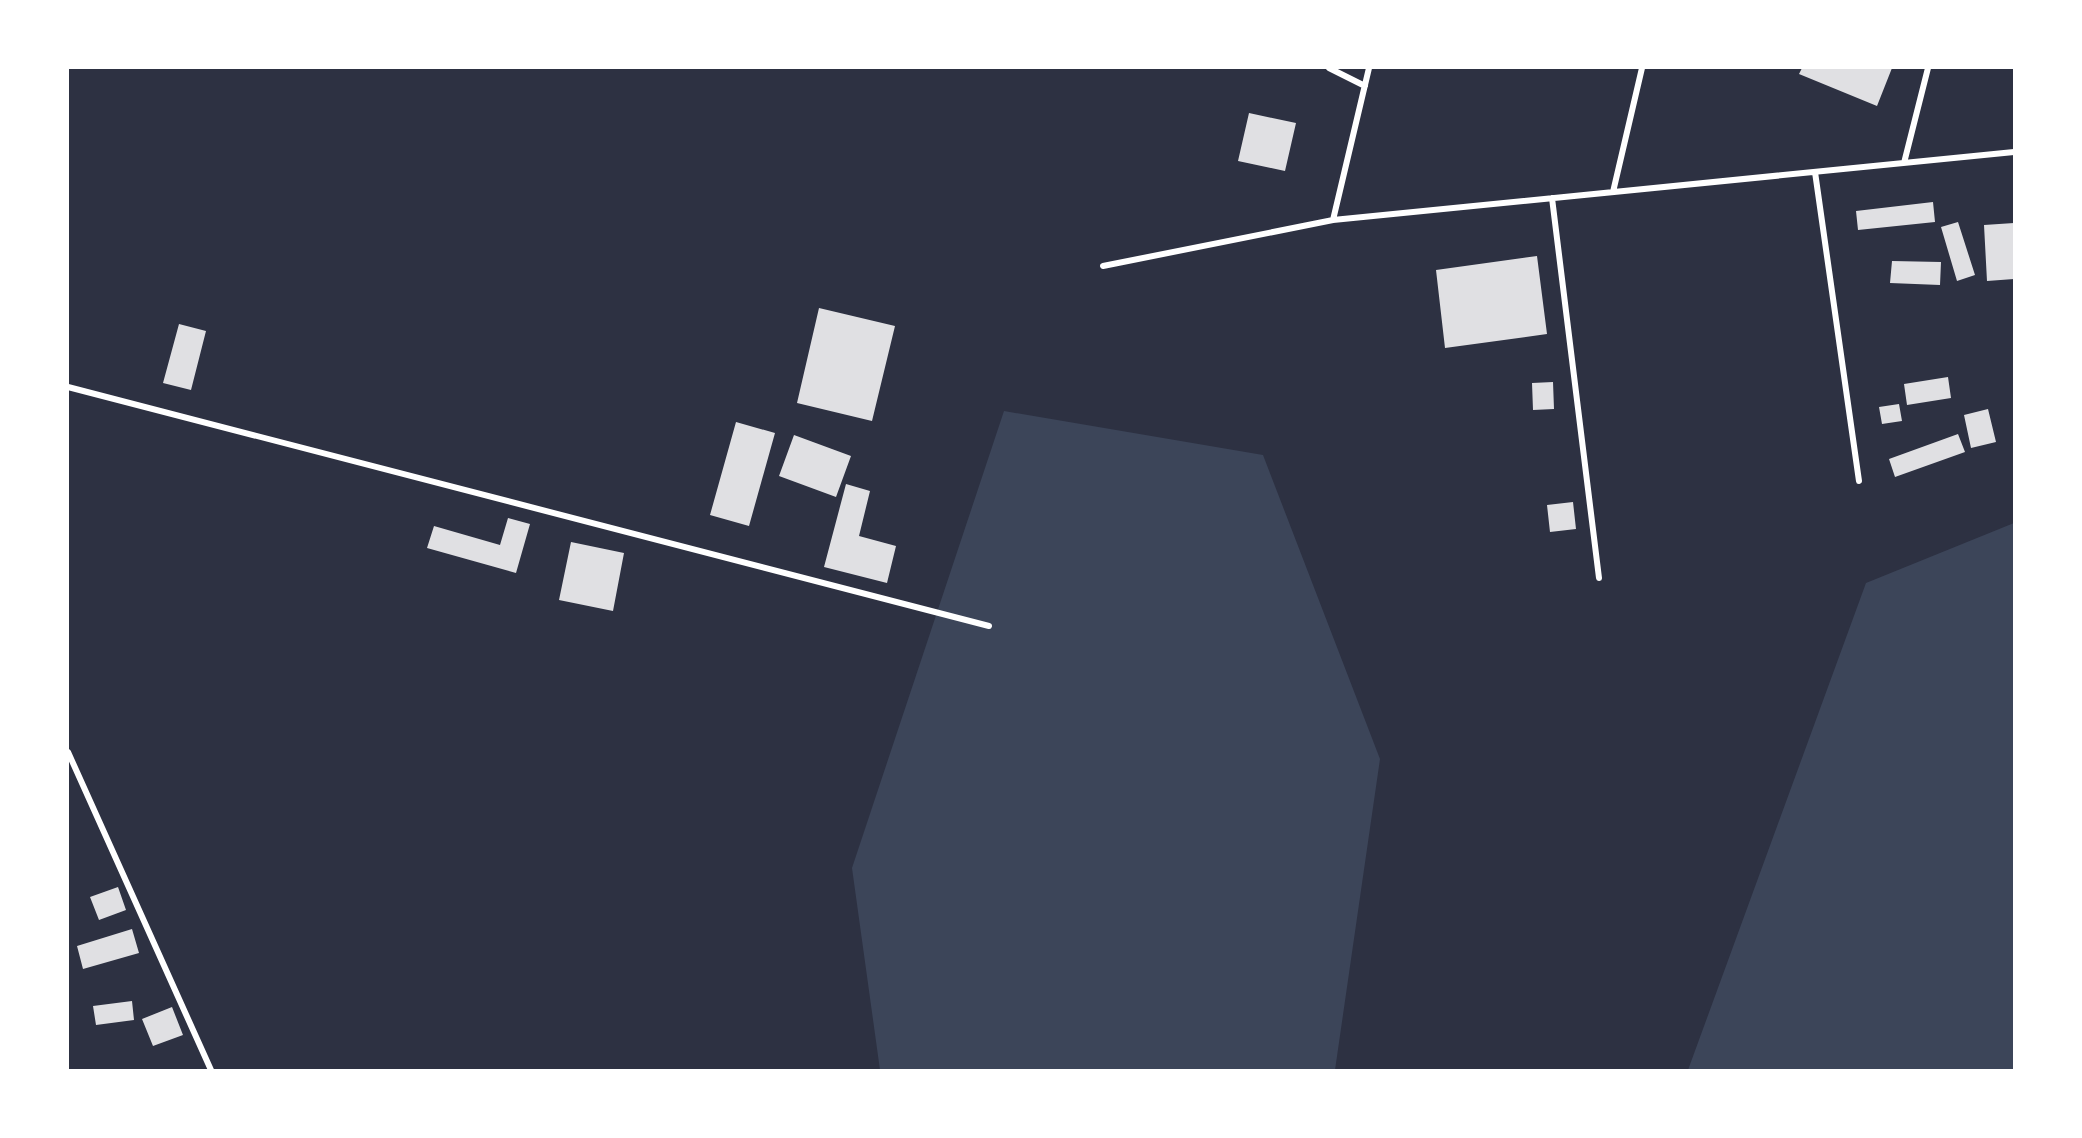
<svg xmlns="http://www.w3.org/2000/svg" width="2082" height="1138" font-family="Figtree,sans-serif">
<style>
.green{fill:#3c4559}
.building{fill:#e0e0e3}
.lines{fill:none;stroke-linecap:round;stroke-linejoin:round}
.minor{stroke:#fff;stroke-width:6}
</style>
<rect width="100%" height="100%" fill="#2d3142"/>
<!-- green -->
<path class="green" d="M 1004,411 L 1263,455 L 1380,759 L 1335,1070 L 880,1070 L 852,868 Z
M 2014,523 L 2014,1070 L 1688,1070 L 1866,583 Z"/>
<!-- building -->
<path class="building" d="M 1802,68 L 1892,68 L 1877,106 L 1799,74 Z
M 1249,113 L 1296,123 L 1285,171 L 1238,161 Z
M 1933,202 L 1935,222 L 1858,230 L 1856,211 Z
M 1958,222 L 1975,275 L 1957,281 L 1941,227 Z
M 2014,223 L 2014,279 L 1987,281 L 1984,225 Z
M 1537,256 L 1547,334 L 1445,348 L 1436,270 Z
M 1892,261 L 1941,262 L 1940,285 L 1890,283 Z
M 819,308 L 895,326 L 872,421 L 797,403 Z
M 179,324 L 206,331 L 191,390 L 163,383 Z
M 1948,377 L 1951,398 L 1907,405 L 1904,384 Z
M 1553,382 L 1554,409 L 1533,410 L 1532,383 Z
M 1899,404 L 1902,421 L 1882,424 L 1879,407 Z
M 1988,409 L 1996,442 L 1971,448 L 1964,415 Z
M 736,422 L 775,433 L 749,526 L 710,515 Z
M 1958,434 L 1965,452 L 1895,477 L 1889,459 Z
M 794,435 L 851,456 L 836,497 L 779,476 Z
M 846,484 L 870,491 L 859,536 L 896,546 L 887,583 L 824,567 Z
M 1573,502 L 1576,529 L 1550,532 L 1547,505 Z
M 508,518 L 530,524 L 516,573 L 427,548 L 434,526 L 500,545 Z
M 571,542 L 624,553 L 613,611 L 559,600 Z
M 118,887 L 126,910 L 99,920 L 90,897 Z
M 132,929 L 139,953 L 83,969 L 77,946 Z
M 132,1001 L 134,1020 L 96,1025 L 93,1006 Z
M 172,1007 L 183,1035 L 153,1046 L 142,1019 Z"/>
<g class="lines">
<!-- minor -->
<path class="minor" d="M 1329,68 L 1365,86
M 1904,163 L 1928,68
M 1815,172 L 1859,481
M 1613,192 L 1642,68
M 1552,198 L 1599,578
M 1333,220 L 1369,68
M 1103,266 L 1333,220 L 2014,152
M 68,387 L 989,626
M 68,752 L 211,1070"/>
</g>
<!-- border -->
<rect width="2082" height="1138" fill="none" stroke="#ffffff" stroke-width="138"/>
</svg>
